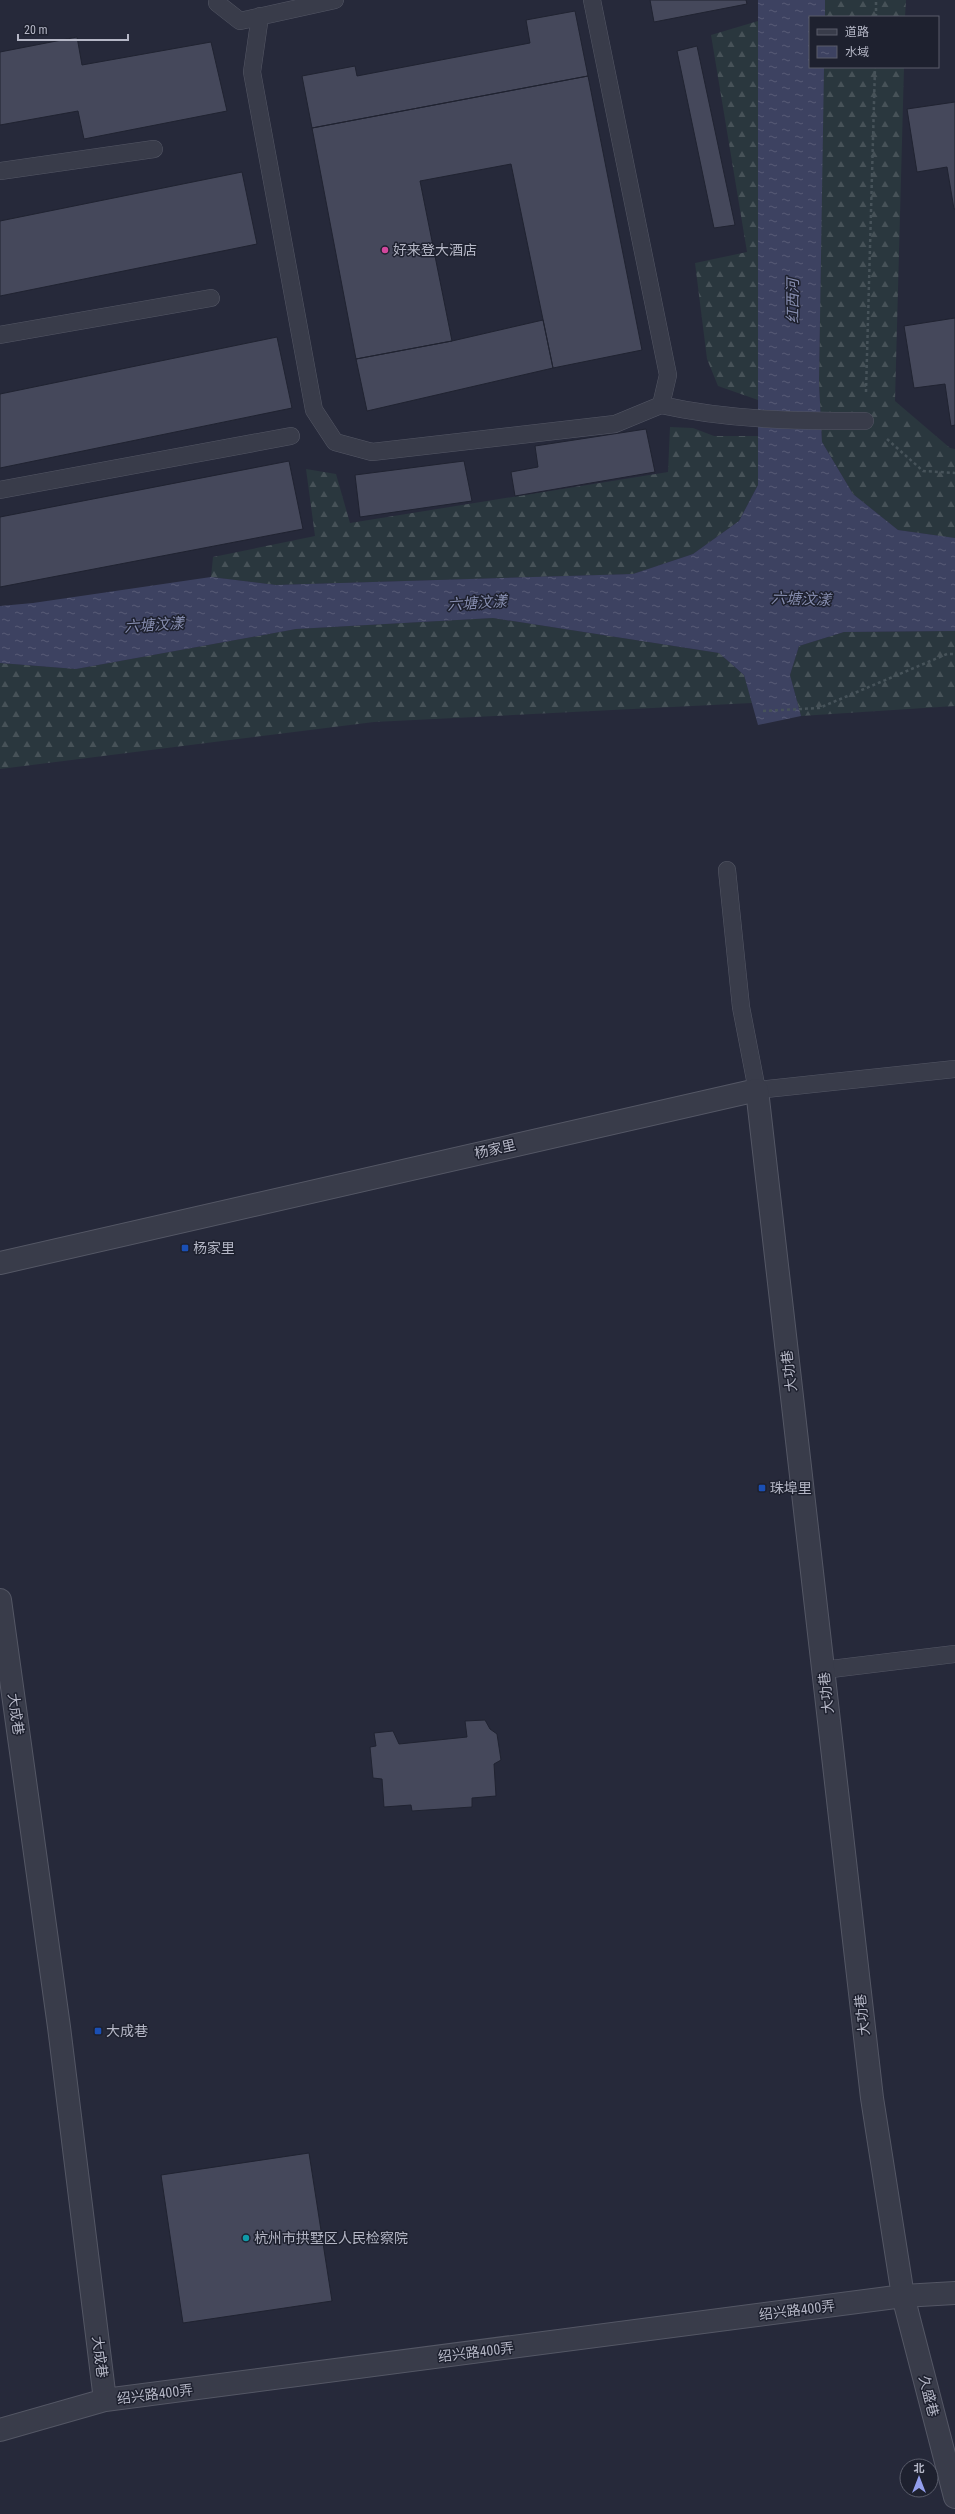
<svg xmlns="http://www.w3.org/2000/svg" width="955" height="2514" font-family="'Roboto Condensed','Noto Sans SC',sans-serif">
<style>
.forest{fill:url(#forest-firs)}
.water{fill:url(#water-ripples)}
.building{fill:#45485b;stroke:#202331}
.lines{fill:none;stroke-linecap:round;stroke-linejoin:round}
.lane-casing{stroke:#545765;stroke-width:18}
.street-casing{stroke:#545765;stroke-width:24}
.path{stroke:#47535a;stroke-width:2.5;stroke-dasharray:3 3;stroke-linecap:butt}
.lane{stroke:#393c4a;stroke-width:17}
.street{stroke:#393c4a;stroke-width:22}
.hotel-dot{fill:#d1479c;stroke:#1e212f;stroke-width:1.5}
.transit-dot{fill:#1a4fb4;stroke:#1e212f;stroke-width:1.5}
.culture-dot{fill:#0f9aa8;stroke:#1e212f;stroke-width:1.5}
.labels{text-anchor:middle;stroke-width:3;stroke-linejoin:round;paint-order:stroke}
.poi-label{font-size:14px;fill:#b5b7c6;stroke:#1e212f;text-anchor:start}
.street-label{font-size:14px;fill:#b5b7c6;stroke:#1e212f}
.water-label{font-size:15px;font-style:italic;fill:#868daf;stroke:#1e212f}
</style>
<defs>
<pattern id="forest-firs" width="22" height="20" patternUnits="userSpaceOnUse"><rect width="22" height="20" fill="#2a373e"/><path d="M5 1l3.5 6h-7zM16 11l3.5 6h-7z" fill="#475258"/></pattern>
<pattern id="water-ripples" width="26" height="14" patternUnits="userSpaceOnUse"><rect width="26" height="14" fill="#3d4261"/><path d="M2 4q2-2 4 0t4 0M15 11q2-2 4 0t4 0" fill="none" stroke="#575b76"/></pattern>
</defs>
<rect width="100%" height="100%" fill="#26293a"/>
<!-- forest -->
<path class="forest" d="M 824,0 L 906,0 L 905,17 L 824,17 Z
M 758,21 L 758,400 L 718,386 L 707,359 L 695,263 L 747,252 L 711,35 Z
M 823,67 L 904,67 L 895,401 L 950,448 L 955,449 L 955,538 L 898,530 L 853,494 L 822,442 L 819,383 Z
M 670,427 L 693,428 L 714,436 L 758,436 L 758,485 L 739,521 L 693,554 L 633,574 L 276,585 L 211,577 L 213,557 L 315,536 L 306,469 L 336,474 L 350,523 L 668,472 Z
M 493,618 L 719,653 L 744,675 L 752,703 L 374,722 L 0,769 L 0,663 L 76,669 L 296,629 Z
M 955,631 L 955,706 L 801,716 L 790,675 L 799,646 L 844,632 Z"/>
<!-- water -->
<path class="water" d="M 758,0 L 825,0 L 825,17 L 810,17 L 810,67 L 824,67 L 819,383 L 822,442 L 853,494 L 898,530 L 955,538 L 955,631 L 844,632 L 799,646 L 790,675 L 801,716 L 758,725 L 744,675 L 719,653 L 493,618 L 296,629 L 76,669 L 0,663 L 0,606 L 33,603 L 211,577 L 276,585 L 633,574 L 693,554 L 739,521 L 758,485 Z"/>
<!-- building -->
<path class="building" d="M 650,0 L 746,0 L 747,4 L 654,22 Z
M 575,11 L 588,76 L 312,128 L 302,76 L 355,66 L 357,76 L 530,43 L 526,20 Z
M 77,37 L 82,65 L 211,42 L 227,111 L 84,139 L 78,111 L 0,125 L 0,52 Z
M 697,46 L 735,225 L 714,228 L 677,51 Z
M 588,76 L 642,350 L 553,368 L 511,164 L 420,181 L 452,341 L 356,359 L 312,128 Z
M 955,102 L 955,209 L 954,209 L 947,167 L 917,172 L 907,109 Z
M 242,172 L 257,244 L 0,296 L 0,221 Z
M 955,318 L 955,425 L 951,426 L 945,384 L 914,388 L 904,326 Z
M 543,320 L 553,368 L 367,411 L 356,359 L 452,341 Z
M 277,337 L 292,408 L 0,468 L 0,394 Z
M 646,429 L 655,472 L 515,496 L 511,472 L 538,467 L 535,446 Z
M 289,461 L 303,529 L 0,587 L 0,517 Z
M 464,461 L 472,501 L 360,517 L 355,475 Z
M 485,1720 L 490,1729 L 497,1734 L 501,1760 L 494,1764 L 496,1796 L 472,1798 L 472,1807 L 412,1811 L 411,1805 L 384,1807 L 382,1779 L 373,1778 L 370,1747 L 376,1746 L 374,1733 L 393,1731 L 399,1744 L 467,1737 L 465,1721 Z
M 309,2153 L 332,2301 L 183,2323 L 161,2175 Z"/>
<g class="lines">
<defs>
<path id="lane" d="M 217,3 L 240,21 L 335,0
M 260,16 L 252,72 L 314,410 L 335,442 L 372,452 L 615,424 L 661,405 L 668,375 L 592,0
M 0,171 L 154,149
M 0,335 L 211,298
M 661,405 C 728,420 796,421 865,421
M 0,490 L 291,436
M 727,870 L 741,1007 L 757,1090 L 955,1069
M 823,1670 L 955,1654"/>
<path id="street" d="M 0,1263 L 757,1090 L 872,2098 L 903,2296 L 955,2497
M 0,1600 L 59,2027 L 105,2400
M 0,2430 L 105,2400 L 903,2296 L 955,2293"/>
</defs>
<!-- lane casing -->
<use href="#lane" class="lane-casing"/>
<!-- street casing -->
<use href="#street" class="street-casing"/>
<!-- path -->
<path class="path" d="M 876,17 L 876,0
M 866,392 L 875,67
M 887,439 L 923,471 L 955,473
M 763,711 L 819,708 L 947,654 L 955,654"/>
<!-- lane -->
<use href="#lane" class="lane"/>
<!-- street -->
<use href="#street" class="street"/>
</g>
<!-- markers -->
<circle class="hotel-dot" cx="385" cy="250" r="4"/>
<g class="transit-dot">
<rect x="181" y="1244" width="8" height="8" rx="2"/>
<rect x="758" y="1484" width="8" height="8" rx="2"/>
<rect x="94" y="2027" width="8" height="8" rx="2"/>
</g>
<circle class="culture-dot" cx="246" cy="2238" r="4"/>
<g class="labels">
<!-- poi labels -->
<g class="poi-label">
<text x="393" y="255">好来登大酒店</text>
<text x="193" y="1253">杨家里</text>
<text x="770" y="1493">珠埠里</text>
<text x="106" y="2036">大成巷</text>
<text x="254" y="2243">杭州市拱墅区人民检察院</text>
</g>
<!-- street labels -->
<g class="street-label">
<text transform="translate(495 1149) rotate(-13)" y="5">杨家里</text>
<text transform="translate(789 1371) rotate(-97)" y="5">大功巷</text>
<text transform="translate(826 1693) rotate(-96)" y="5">大功巷</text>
<text transform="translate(16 1714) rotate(82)" y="5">大成巷</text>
<text transform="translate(862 2015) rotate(-96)" y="5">大功巷</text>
<text transform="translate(797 2310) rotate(-7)" y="5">绍兴路400弄</text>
<text transform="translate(476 2352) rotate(-7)" y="5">绍兴路400弄</text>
<text transform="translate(100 2357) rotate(83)" y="5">大成巷</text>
<text transform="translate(155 2394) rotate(-7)" y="5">绍兴路400弄</text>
<text transform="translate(929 2396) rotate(76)" y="5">久盛巷</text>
</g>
<!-- water labels -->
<g class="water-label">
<text transform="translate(793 301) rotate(-90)" y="5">红西河</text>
<text transform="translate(801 599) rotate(2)" y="5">六塘汶漾</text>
<text transform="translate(477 603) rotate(-4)" y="5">六塘汶漾</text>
<text transform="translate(154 625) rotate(-4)" y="5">六塘汶漾</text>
</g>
</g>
<!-- legend -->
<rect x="809" y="16" width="130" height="52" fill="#1e212f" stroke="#5a5d6b"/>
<rect x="817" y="29" width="20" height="6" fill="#393c4a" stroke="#5a5d6b"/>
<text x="845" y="36" font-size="12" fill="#b5b7c6">道路</text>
<rect x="817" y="46" width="20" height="12" fill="url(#water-ripples)" stroke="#5a5d6b"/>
<text x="845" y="56" font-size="12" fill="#b5b7c6">水域</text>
<!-- north arrow -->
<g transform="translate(919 2478)"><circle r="19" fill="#1e212f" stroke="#5a5d6b"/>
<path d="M0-3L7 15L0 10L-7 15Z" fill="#939eec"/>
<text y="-6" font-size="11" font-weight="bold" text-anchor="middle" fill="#b5b7c6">北</text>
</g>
<!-- scale -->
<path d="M18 34v6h110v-6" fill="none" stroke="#b5b7c6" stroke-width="2"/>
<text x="24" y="34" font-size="12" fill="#b5b7c6" stroke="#1e212f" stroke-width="3" paint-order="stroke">20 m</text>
</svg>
